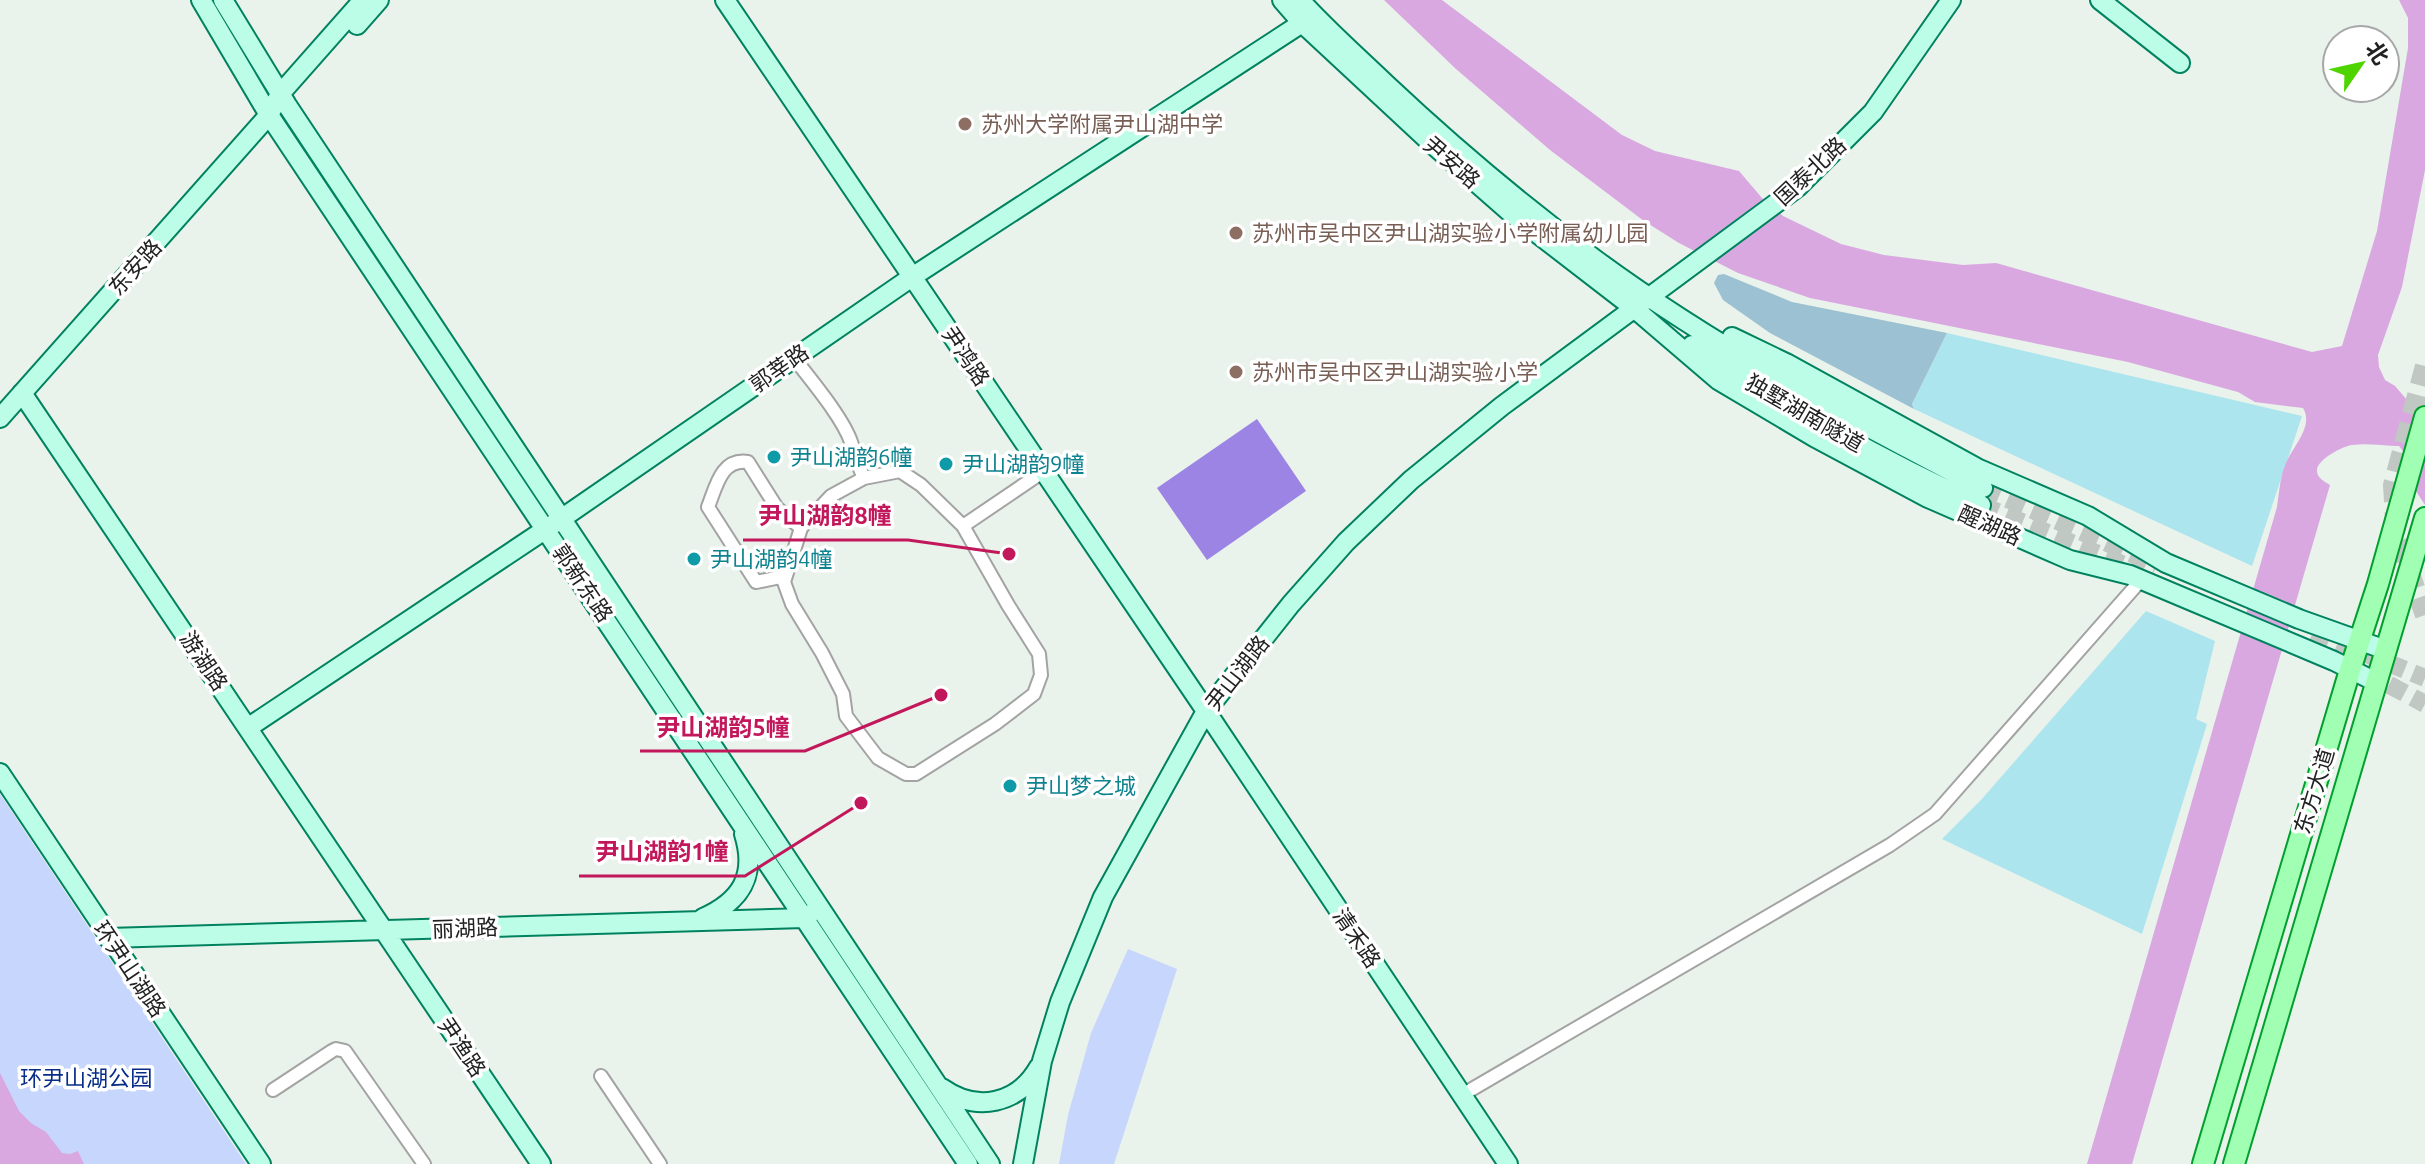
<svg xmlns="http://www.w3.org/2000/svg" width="2425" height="1164" font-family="Ubuntu,'Noto Sans SC',sans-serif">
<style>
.grass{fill:#ade5ee}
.forest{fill:#9cc1d3}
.park{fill:#c6d6fc}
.pitch{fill:#9b84e4}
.water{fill:#d9a8e1}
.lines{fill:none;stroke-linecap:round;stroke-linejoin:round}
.secondary-tunnel{stroke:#c1c8c3;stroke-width:18;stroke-dasharray:18 9;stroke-linecap:butt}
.primary-tunnel{stroke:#c1c8c3;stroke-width:20;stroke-dasharray:20 10;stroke-linecap:butt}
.street-casing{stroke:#a3a3a3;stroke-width:16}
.secondary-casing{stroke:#00825f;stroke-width:22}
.primary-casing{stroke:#00a02e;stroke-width:24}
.street{stroke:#fff;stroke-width:12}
.secondary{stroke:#bcfde8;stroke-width:18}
.primary{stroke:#a1ffb3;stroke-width:20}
.education-dot{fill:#8d6e63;stroke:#fff;stroke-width:3}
.culture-dot{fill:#0f9aa8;stroke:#fff;stroke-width:3}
.labels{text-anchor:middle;stroke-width:7;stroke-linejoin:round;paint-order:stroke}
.education-label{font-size:22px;fill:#785e54;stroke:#fff;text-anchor:start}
.street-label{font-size:22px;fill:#222;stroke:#fff}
.culture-label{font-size:22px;fill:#0d838f;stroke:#fff;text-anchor:start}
.park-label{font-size:22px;fill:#072d89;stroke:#fff}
.leader{fill:none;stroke:#c2185b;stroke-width:3}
.callout-dot{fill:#c2185b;stroke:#fff;stroke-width:3}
.callout-label{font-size:24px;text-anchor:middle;font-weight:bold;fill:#c2185b;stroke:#fff;stroke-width:7;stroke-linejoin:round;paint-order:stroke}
</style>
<rect width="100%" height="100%" fill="#e9f2eb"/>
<!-- grass -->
<path class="grass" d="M 1947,333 L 2302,416 L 2252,566 L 1914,409 L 1912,404 Z
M 2146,611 L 2215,641 L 2196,719 L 2207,724 L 2142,934 L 1942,839 L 1981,800 Z"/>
<!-- forest -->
<path class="forest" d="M 1724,274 L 1792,302 L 1947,333 L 1912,404 L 1914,409 L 1770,333 L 1723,300 L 1714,283 L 1718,275 Z"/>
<!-- park -->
<path class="park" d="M 0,794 L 246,1164 L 0,1164 Z
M 1128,949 L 1177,969 L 1114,1164 L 1059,1164 L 1068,1115 L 1091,1033 Z"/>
<!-- pitch -->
<path class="pitch" d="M 1257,419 L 1306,491 L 1207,560 L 1157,488 Z"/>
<!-- water -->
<path class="water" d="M 1384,0 L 1442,0 L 1622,135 L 1655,151 L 1739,171 L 1762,198 L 1783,216 L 1841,244 L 1884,255 L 1963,265 L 1996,263 L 2312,352 L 2342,346 L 2377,231 L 2408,48 L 2408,18 L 2399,0 L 2425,0 L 2425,170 L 2402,287 L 2378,355 L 2379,367 L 2385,380 L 2395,386 L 2425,421 L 2425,505 L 2403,471 L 2403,451 L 2399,446 C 2384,446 2367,443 2352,445 C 2343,446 2316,460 2317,471 C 2317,478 2325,482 2330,485 L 2132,1164 L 2087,1164 L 2277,507 C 2279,493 2280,480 2284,468 C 2290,449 2315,427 2303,408 L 2255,402 L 2238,392 L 2128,362 L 1810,298 L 1738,273 L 1679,243 L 1644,221 L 1550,150 L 1456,69 Z
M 0,1073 L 19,1111 L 31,1123 L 46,1132 L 62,1153 L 70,1154 L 78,1151 L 84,1164 L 0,1164 Z"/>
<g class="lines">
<!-- secondary-tunnel -->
<path class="secondary-tunnel" d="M 1983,488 L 2157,565
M 1981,505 L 2141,572
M 2313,632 L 2425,678
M 2365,672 L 2425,704"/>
<!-- primary-tunnel -->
<path class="primary-tunnel" d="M 2425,366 L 2393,485 L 2396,535 L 2425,615"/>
<defs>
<path id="street" d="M 794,358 C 811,380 843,418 851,442 C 856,456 857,464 864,478 L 900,471 L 921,485 L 963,526 L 1008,605 L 1039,654 L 1041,675 L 1034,694 L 995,724 L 916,774 L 906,774 L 878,758 L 846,716 L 843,694 L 822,653 L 792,604 L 784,582 L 801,528 L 831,496 L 864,478
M 963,526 L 1044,471
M 785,576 L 756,582 L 708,507 C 716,487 721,458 748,462 L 777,508 L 801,528
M 601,1076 L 660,1164
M 273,1090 L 332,1051 L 336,1049 L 345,1051 L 424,1164
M 1462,1095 L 1890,845 L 1935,814 L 2141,580"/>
<path id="secondary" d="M 201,0 L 269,115 L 968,1164
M 223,0 L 287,105 L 990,1164
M 725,0 L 1206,711 L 1508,1164
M 1282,0 L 1302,23 L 1431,143 L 1512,214 L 1635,309 L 1718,380 L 1814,437 L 1928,498 L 2070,560 L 2130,575 L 2334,661 L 2376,682
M 1300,0 C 1327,30 1358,57 1387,85 C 1453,147 1523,206 1596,260 C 1717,349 1850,419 1983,488
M 2100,0 L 2180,63
M 357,25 L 379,0
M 1732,337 L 1786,363 L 1977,468 L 2088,516 L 2166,563 L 2299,619 L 2386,650
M 1692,345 C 1785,404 1880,460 1981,505
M 22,393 L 541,1164
M 0,418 L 269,115 L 280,94 L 363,0
M 249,727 L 561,519 L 912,277 L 1302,23 L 1312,14
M 0,773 L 261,1164
M 703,918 C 741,901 757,876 744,834
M 108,938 L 804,918 L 810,914
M 942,1088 C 977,1113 1018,1104 1039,1067
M 1023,1164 L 1042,1061 L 1060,1002 L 1103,897 L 1206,711 L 1291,604 L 1346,542 L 1411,480 L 1502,406 L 1798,187 L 1873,112 L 1951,0"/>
<path id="primary" d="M 2203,1164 L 2350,670 L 2378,584 L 2425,417
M 2234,1164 L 2425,518"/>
</defs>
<!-- street casing -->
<use href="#street" class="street-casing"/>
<!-- secondary casing -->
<use href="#secondary" class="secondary-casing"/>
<!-- primary casing -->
<use href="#primary" class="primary-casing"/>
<!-- street -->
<use href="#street" class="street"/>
<!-- secondary -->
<use href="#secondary" class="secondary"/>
<!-- primary -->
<use href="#primary" class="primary"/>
</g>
<!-- markers -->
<g class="education-dot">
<circle cx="965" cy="124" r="8"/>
<circle cx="1236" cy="233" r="8"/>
<circle cx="1236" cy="372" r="8"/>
</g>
<g class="culture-dot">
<circle cx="774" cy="457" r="8"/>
<circle cx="946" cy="464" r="8"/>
<circle cx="694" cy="559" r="8"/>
<circle cx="1010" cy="786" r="8"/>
</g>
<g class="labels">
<!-- education labels -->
<g class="education-label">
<text x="981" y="132">苏州大学附属尹山湖中学</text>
<text x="1252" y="241">苏州市吴中区尹山湖实验小学附属幼儿园</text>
<text x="1252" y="380">苏州市吴中区尹山湖实验小学</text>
</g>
<!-- street labels -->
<g class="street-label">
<text transform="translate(1452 162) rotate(41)" y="8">尹安路</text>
<text transform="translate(1810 171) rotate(-43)" y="8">国泰北路</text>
<text transform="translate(135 267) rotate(-48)" y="8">东安路</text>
<text transform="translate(966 356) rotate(56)" y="8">尹鸿路</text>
<text transform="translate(779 368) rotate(-35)" y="8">郭莘路</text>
<text transform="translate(1805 413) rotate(30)" y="8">独墅湖南隧道</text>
<text transform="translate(1990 525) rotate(24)" y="8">醒湖路</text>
<text transform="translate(583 583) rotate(56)" y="8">郭新东路</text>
<text transform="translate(204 661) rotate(56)" y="8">游湖路</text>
<text transform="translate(1237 673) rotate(-52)" y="8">尹山湖路</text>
<text transform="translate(2314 791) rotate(-73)" y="8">东方大道</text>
<text transform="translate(465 928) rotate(-2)" y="8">丽湖路</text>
<text transform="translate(1357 938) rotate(56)" y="8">清禾路</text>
<text transform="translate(130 969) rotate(56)" y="8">环尹山湖路</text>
<text transform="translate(462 1047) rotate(56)" y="8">尹渔路</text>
</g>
<!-- culture labels -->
<g class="culture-label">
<text x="790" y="465">尹山湖韵6幢</text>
<text x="962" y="472">尹山湖韵9幢</text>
<text x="710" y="567">尹山湖韵4幢</text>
<text x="1026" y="794">尹山梦之城</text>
</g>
<!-- park labels -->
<g class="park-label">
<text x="86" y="1086">环尹山湖公园</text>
</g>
</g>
<!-- callouts -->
<path class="leader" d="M1009 554L908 540H743M941 695L805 751H640M861 803L745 876H579"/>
<g class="callout-dot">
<circle cx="1009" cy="554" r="8"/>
<circle cx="941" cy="695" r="8"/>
<circle cx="861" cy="803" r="8"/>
</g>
<g class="callout-label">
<text x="825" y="524">尹山湖韵8幢</text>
<text x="723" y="736">尹山湖韵5幢</text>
<text x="662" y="860">尹山湖韵1幢</text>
</g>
<!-- north arrow -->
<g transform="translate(2361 64) rotate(56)"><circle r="38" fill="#ffffff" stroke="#a7a7a7" stroke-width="2"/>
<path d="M0-6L14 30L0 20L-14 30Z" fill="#50d400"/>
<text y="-12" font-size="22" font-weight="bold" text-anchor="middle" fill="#222222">北</text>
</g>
</svg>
